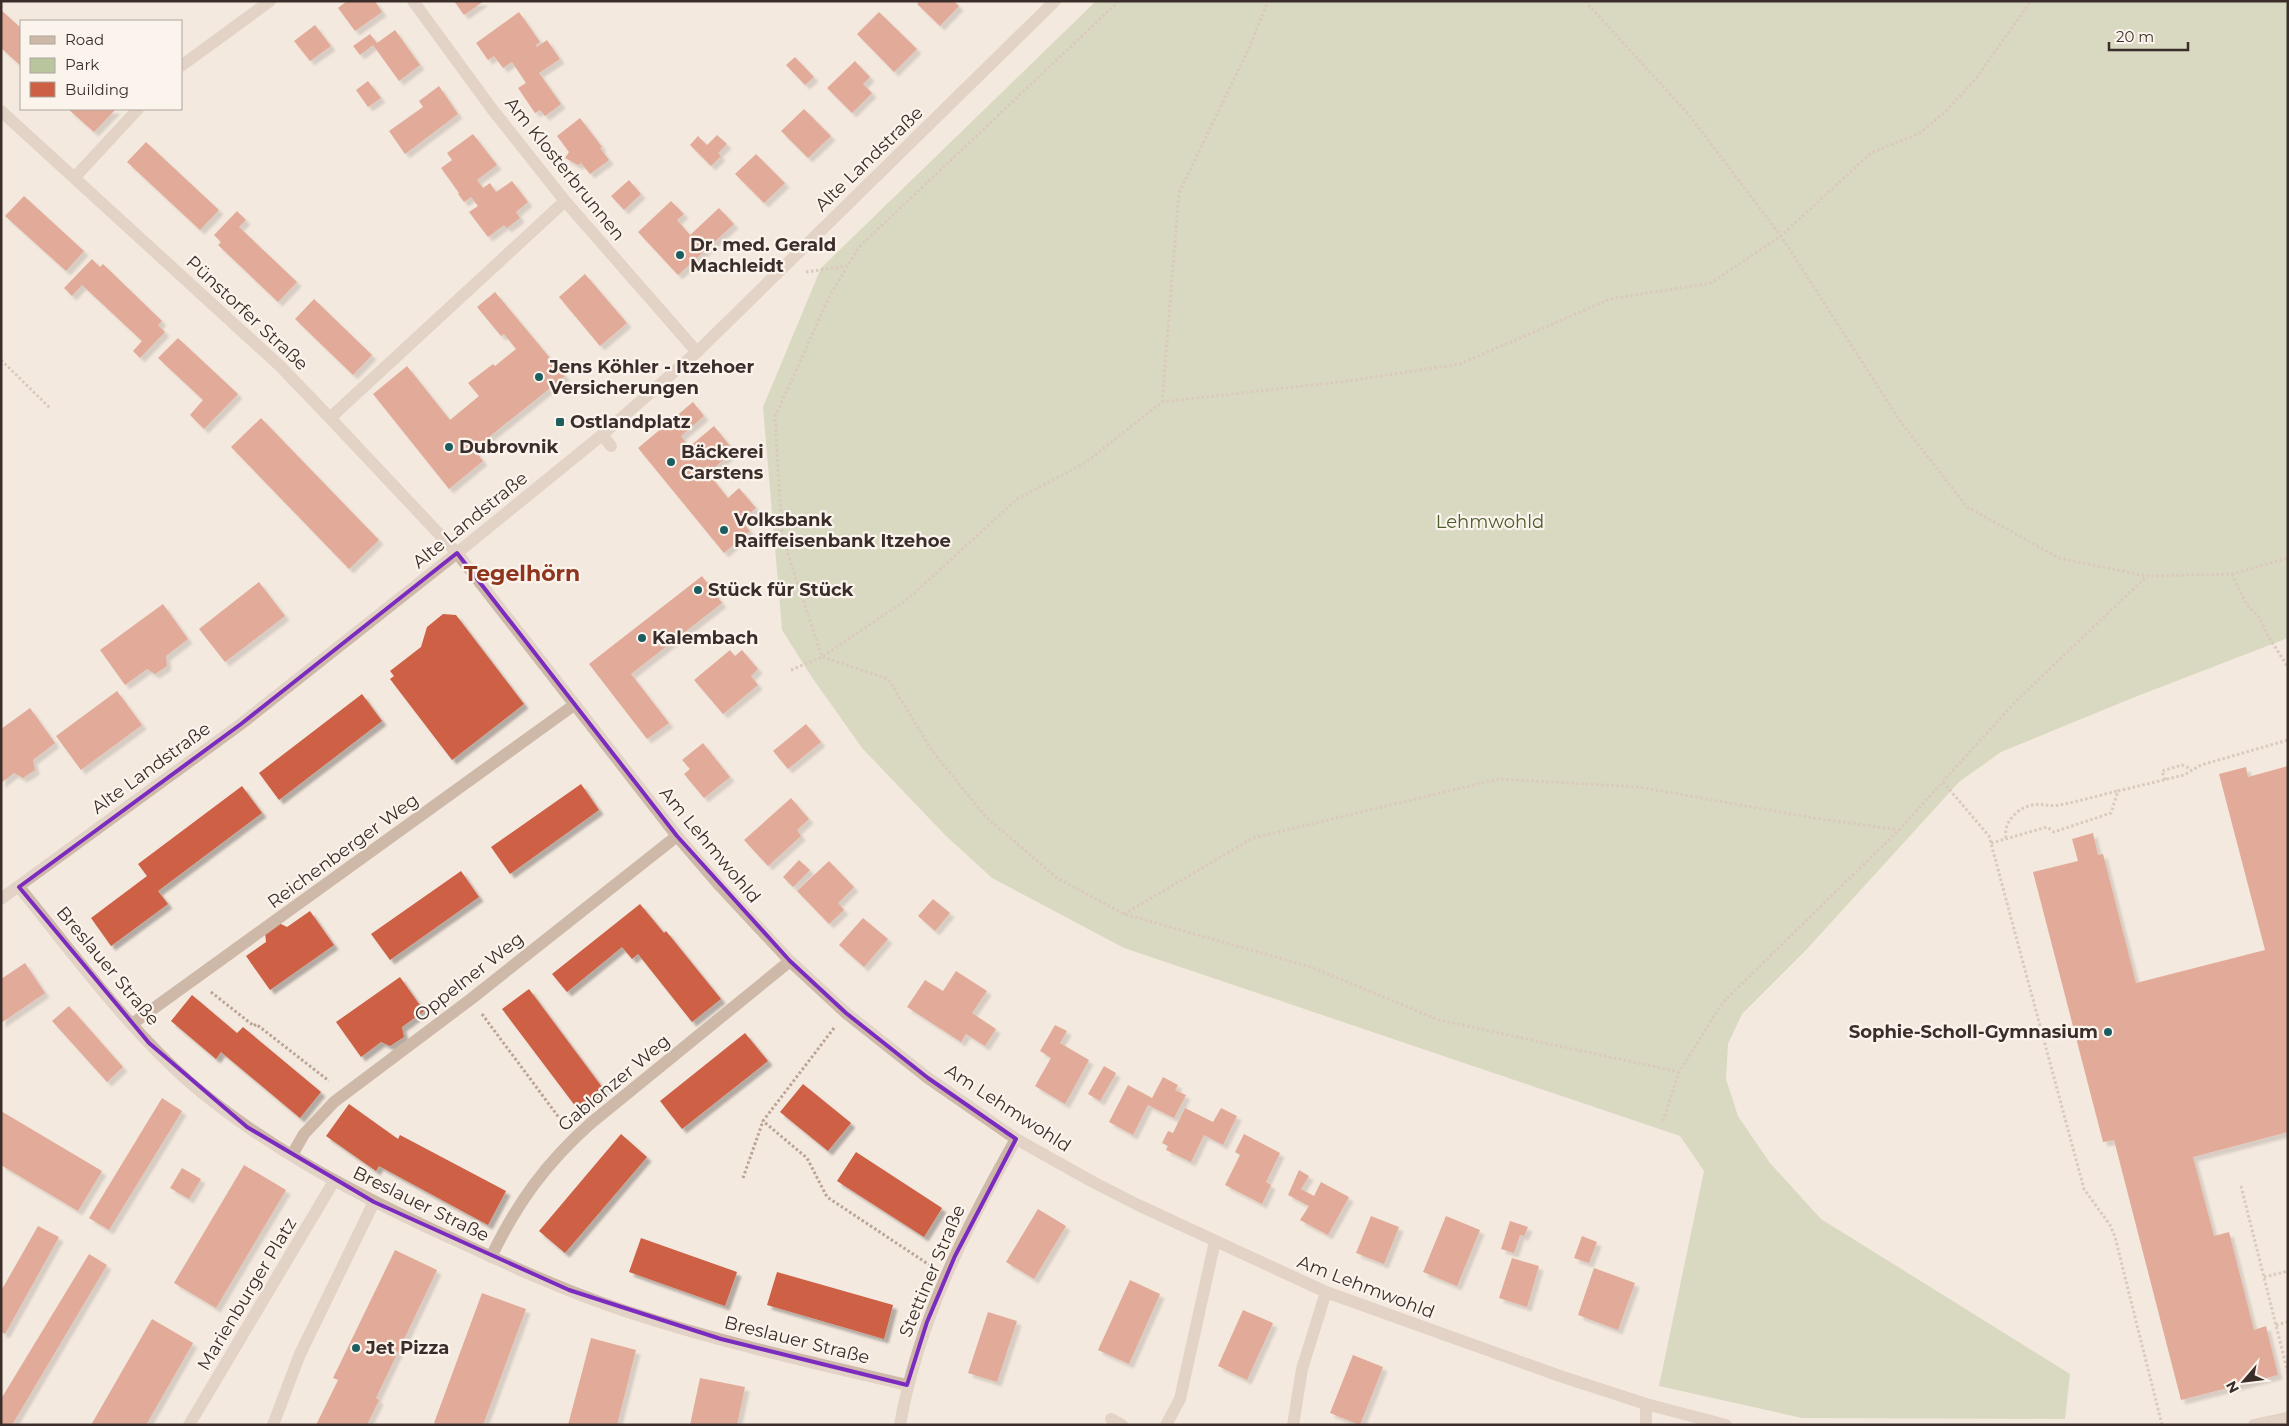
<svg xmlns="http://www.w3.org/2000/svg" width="2289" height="1426" font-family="Montserrat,sans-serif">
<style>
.green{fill:#b9c59d}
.building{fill:#cd6044;filter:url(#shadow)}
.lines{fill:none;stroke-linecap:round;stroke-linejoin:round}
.path{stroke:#baa393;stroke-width:3;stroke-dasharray:2.5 2.5;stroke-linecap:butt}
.service{stroke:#ceb9a9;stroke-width:12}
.minor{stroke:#ceb9a9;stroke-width:12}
.tertiary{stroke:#ceb9a9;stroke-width:12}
.marked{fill:none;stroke:#7b2cbf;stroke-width:4;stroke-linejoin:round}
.poi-dot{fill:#1c5d60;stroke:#fbf4ec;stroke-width:2}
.labels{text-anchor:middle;stroke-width:4.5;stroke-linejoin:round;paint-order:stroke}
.street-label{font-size:18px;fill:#3b2e2a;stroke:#fbf4ec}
.poi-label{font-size:18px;font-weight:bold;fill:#3b2e2a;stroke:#fbf4ec;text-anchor:start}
.park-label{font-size:18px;fill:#4b5b2b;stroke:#fbf4ec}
.district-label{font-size:22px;font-weight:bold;fill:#8f341d;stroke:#fbf4ec}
</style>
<defs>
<filter id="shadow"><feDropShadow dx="4.5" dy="4.5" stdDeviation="1" flood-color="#0004"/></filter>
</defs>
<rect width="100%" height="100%" fill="#f4e9df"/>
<!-- green -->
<path class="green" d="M 1096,1 L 2288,1 L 2288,638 L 2135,697 L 2001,752 L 1959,782 L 1807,949 L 1742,1014 L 1728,1044 L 1726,1079 L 1738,1116 L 1770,1163 L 1821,1219 L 2070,1374 L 2065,1419 L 1802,1418 L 1659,1386 L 1704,1171 L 1680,1136 L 1124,948 L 992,878 L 945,835 L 862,748 L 811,676 L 782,630 L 763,407 L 821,268 Z"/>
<!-- building -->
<path class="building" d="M 347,1 L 375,1 L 382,12 L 355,31 L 338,8 Z
M 454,1 L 484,1 L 464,15 Z
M 920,1 L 954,1 L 959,6 L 940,26 L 917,4 Z
M 1,10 L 21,28 L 21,66 L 1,48 Z
M 519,12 L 540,42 L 536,45 L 537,47 L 547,40 L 560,59 L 539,73 L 561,104 L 545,116 L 540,110 L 535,113 L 518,88 L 526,83 L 512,62 L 503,68 L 494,56 L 488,60 L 476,43 Z
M 879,12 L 917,49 L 894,72 L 857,34 Z
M 315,25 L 331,46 L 310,61 L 294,41 Z
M 395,30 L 420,65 L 399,81 L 373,45 L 360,55 L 353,46 L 370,34 L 377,43 Z
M 795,57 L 814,77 L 805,85 L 786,65 Z
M 855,61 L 870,77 L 863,84 L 872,93 L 852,113 L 827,88 Z
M 368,81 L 381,98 L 368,107 L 356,90 Z
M 439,86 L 458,114 L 405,154 L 389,131 L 423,107 L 419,101 Z
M 68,109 L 116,109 L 94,132 Z
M 804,109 L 831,136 L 808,158 L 781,131 Z
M 580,118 L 602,147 L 600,148 L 609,160 L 590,174 L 581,163 L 578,165 L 565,158 L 569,152 L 557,136 Z
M 473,134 L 497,165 L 477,180 L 483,188 L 490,183 L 496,192 L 512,181 L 528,202 L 516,212 L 520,218 L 507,228 L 504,225 L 488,237 L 469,212 L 478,206 L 471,197 L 464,202 L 458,194 L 459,193 L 441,168 L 452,160 L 447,153 Z
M 717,135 L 727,144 L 718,153 L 721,156 L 711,166 L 690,145 L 698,136 L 707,145 Z
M 146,142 L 219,210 L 200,230 L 127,162 Z
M 756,154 L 785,183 L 764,203 L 735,174 Z
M 629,180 L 641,194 L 624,210 L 611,196 Z
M 24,196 L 84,251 L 66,271 L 5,216 Z
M 671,201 L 684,214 L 677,220 L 690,235 L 719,208 L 734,224 L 678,275 L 638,232 Z
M 237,211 L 246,220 L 239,227 L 297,282 L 278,302 L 218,245 L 221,242 L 214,235 Z
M 92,259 L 100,267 L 103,264 L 162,321 L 158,325 L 165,332 L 140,358 L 133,351 L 142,341 L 82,285 L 72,296 L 64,288 Z
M 585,274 L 627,323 L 600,346 L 559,297 Z
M 495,292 L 565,376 L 474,449 L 483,461 L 449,489 L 373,394 L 407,366 L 450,420 L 479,396 L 468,383 L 493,364 L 495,366 L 516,349 L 504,334 L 501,336 L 477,307 Z
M 314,299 L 372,355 L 353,375 L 295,319 Z
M 178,338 L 238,394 L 204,429 L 190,415 L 203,400 L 158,358 Z
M 693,402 L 704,416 L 681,436 L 689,447 L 714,426 L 734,451 L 708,473 L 728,498 L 739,488 L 756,508 L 741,520 L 750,531 L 724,553 L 638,448 Z
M 261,418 L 379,540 L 349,569 L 231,447 Z
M 702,576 L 722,603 L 631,674 L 669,723 L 647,739 L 589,664 Z
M 259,582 L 285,616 L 225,662 L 199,629 Z
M 163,604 L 188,639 L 166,656 L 167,666 L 155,674 L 147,669 L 125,685 L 100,650 Z
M 443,614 L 456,615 L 524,704 L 452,760 L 390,679 L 394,676 L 390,671 L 421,647 L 427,627 Z
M 730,650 L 735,656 L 742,650 L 758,669 L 751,676 L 758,685 L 723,714 L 694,680 Z
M 117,691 L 142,725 L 81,770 L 56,736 Z
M 362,694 L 382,721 L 279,800 L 259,773 Z
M 30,708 L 55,743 L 33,760 L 35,770 L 23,778 L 14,773 L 1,783 L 1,729 Z
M 806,724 L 821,742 L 788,769 L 773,751 Z
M 703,743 L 730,777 L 704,798 L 684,774 L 690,769 L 682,760 Z
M 2288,766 L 2288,1132 L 2193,1157 L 2214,1236 L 2229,1232 L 2254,1330 L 2266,1326 L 2278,1375 L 2181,1400 L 2114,1140 L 2103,1142 L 2033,872 L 2078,861 L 2072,839 L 2093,833 L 2098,855 L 2103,854 L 2136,983 L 2265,950 L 2219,774 L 2246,767 L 2248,777 Z
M 581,784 L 599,810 L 510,874 L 491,847 Z
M 242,786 L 262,813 L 158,891 L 168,904 L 111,946 L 91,918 L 147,876 L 138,864 Z
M 791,798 L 809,819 L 797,830 L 801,836 L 768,866 L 744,840 Z
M 799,860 L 810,870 L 793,887 L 783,877 Z
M 829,861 L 854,887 L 838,903 L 844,910 L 829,924 L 797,891 Z
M 461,871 L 479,897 L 390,960 L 371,934 Z
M 933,899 L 950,913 L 935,931 L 918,916 Z
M 640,904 L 664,933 L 666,931 L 721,999 L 692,1022 L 638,954 L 632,959 L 622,947 L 567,992 L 552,974 Z
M 310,911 L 334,945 L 270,990 L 246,956 L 266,942 L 265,932 L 279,923 L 287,927 Z
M 863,918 L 888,939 L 864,967 L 839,945 Z
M 25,963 L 45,993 L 1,1023 L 1,979 Z
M 956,971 L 987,991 L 972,1013 L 996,1029 L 985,1046 L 966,1034 L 961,1042 L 907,1007 L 925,980 L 943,991 Z
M 400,977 L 424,1011 L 402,1027 L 404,1037 L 390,1046 L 381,1042 L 361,1057 L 336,1022 Z
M 529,989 L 605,1091 L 579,1111 L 502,1009 Z
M 192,995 L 237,1033 L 243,1027 L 321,1092 L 300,1118 L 221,1052 L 216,1059 L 171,1021 Z
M 69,1006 L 123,1067 L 107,1082 L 52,1021 Z
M 1055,1025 L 1067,1031 L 1060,1043 L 1089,1060 L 1065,1104 L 1035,1086 L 1051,1058 L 1040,1051 Z
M 745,1033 L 768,1061 L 682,1129 L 660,1101 Z
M 1104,1066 L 1116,1073 L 1100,1101 L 1088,1094 Z
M 1163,1077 L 1178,1085 L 1175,1090 L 1186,1095 L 1174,1118 L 1148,1105 L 1133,1135 L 1109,1122 L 1128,1085 L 1152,1098 Z
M 803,1084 L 851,1123 L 828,1151 L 780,1112 Z
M 162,1098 L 182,1111 L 109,1230 L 89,1218 Z
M 349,1104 L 398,1139 L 400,1135 L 506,1191 L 488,1225 L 379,1166 L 376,1171 L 326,1136 Z
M 1185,1108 L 1213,1122 L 1221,1108 L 1237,1116 L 1223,1145 L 1204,1135 L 1191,1162 L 1166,1150 L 1168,1146 L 1162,1143 L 1168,1131 L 1173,1133 Z
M 1,1111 L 102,1171 L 78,1211 L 1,1165 Z
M 621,1134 L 647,1157 L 565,1253 L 539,1231 Z
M 1244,1134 L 1280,1153 L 1266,1182 L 1271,1185 L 1262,1204 L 1225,1185 L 1240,1155 L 1235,1152 Z
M 856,1152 L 942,1208 L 924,1237 L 837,1181 Z
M 244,1165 L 286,1190 L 216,1308 L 174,1283 Z
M 182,1168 L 201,1179 L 189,1199 L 170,1188 Z
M 1299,1170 L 1309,1176 L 1301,1189 L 1314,1196 L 1321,1182 L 1349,1197 L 1328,1235 L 1300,1220 L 1309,1206 L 1288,1195 Z
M 1038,1209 L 1066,1226 L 1034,1279 L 1006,1262 Z
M 1371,1216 L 1399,1227 L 1384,1264 L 1356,1253 Z
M 1446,1216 L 1480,1230 L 1457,1286 L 1423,1272 Z
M 1510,1221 L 1528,1227 L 1524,1236 L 1520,1235 L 1514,1253 L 1501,1249 Z
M 38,1226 L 59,1237 L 5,1334 L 1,1332 L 1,1291 Z
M 1582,1236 L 1597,1242 L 1589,1263 L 1574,1258 Z
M 641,1238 L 737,1272 L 725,1306 L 629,1272 Z
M 395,1250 L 437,1270 L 376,1398 L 379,1400 L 367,1425 L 316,1425 L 338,1380 L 333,1378 Z
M 89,1254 L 107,1265 L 12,1425 L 1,1425 L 1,1399 Z
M 1512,1258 L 1539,1266 L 1527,1307 L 1499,1298 Z
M 1594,1268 L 1635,1283 L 1618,1330 L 1578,1315 Z
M 777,1272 L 893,1305 L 884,1339 L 767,1305 Z
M 1130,1280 L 1160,1294 L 1129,1364 L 1098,1350 Z
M 482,1293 L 526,1309 L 483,1425 L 437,1425 L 434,1423 Z
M 1243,1310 L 1273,1323 L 1247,1380 L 1218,1366 Z
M 988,1312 L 1017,1321 L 997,1382 L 968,1373 Z
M 152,1319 L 193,1343 L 146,1425 L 91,1425 Z
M 591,1338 L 636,1350 L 617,1425 L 568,1425 Z
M 1353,1355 L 1383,1367 L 1360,1425 L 1330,1413 Z
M 700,1378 L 745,1387 L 737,1425 L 690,1425 Z"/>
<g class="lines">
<!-- path -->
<path class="path" d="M 1119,1 L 859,247 L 829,297 L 775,417 L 782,536 L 822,657 L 888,679 L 933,752 L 986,817 L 1057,878 L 1124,914 L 1311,967 L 1439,1020 L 1679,1072
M 1585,1 L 1689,115 L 1781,236 L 1900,421 L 1967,507 L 2059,558 L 2146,576
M 806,272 L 847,266
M 1,360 L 51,409
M 1162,402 L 1179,193 L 1249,48 L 1268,1
M 2232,574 L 2246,604 L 2260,618 L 2268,636 L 2288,667
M 791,670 L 822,657 L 909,598 L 1017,499 L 1085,463 L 1162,402 L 1347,381 L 1460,364 L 1610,299 L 1711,283 L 1781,236 L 1871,153 L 1920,133 L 1944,113 L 1974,81 L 2031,1
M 2165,780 L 2162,771 L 2182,765 L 2191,769
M 1943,782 L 1989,836 L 2084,1189 L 2110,1225 L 2115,1237 L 2162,1425
M 2006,838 C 2003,823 2017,808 2032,805 C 2042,803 2050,807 2060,805 C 2079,801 2098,796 2117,791
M 1991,843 L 2047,827 L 2054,832 L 2111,813 L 2118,791 L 2184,775 L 2201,765 L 2288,740
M 1124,914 L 1253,838 L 1499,779 L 1639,787 L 1814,818 L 1899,830
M 211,992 L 254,1026 L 256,1024 L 329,1081
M 482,1014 L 563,1123
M 834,1028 L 763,1121 L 807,1158 L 827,1197 L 931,1266
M 1663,1121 L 1679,1072 L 1723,1002 L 1899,830 L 2015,702 L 2147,576 L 2232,574 L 2288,558
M 743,1178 L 763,1121
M 2241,1186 L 2288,1373
M 2264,1277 L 2288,1271
M 2276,1325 L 2288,1322"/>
<!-- service -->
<path class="service" d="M 330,418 L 565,201
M 602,435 L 611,446
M 1111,1419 L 1122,1425
M 1166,1425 L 1180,1399 L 1215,1241"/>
<!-- minor -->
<path class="minor" d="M 413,1 L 492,109 L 565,201 L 697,352
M 181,66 L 270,1
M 1,111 L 280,366 L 330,418 L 457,553 L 677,836 L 720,886 L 790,961 L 846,1013 L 928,1078 L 1016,1139 L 1093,1182 L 1138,1205 L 1326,1292 L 1560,1376 L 1646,1404 L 1726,1425
M 75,177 L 138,109
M 19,887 C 73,953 124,1024 188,1081 C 260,1143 344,1188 429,1228 C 494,1258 560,1290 628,1312 C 719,1342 814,1363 907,1385
M 132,1024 L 574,705
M 292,1155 L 304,1134 L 334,1102 L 471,999 L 677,836
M 491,1257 C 517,1203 546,1163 591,1123 L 790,961
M 1646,1404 L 1646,1425
M 189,1425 L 334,1181
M 273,1425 L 300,1354 L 374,1202
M 900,1425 C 918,1322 965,1229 1016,1139
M 1293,1425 L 1302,1369 L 1326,1292
M 2254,1425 L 2288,1418"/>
<!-- tertiary -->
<path class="tertiary" d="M 1,899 L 241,724 L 457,553 L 602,435 L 697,352 L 1055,1"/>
</g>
<!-- marked area -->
<path d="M0 0H2289V1426H0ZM 457,553 L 677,836 L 790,961 L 846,1013 L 928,1078 L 1016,1139 L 955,1256 L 927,1322 L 907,1385 L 721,1339 L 569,1290 L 374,1202 L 247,1127 L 149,1043 L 19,887 L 241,724 Z" fill="#f4e9df" fill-opacity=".55" fill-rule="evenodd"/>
<path class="marked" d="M 457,553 L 677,836 L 790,961 L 846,1013 L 928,1078 L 1016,1139 L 955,1256 L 927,1322 L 907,1385 L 721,1339 L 569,1290 L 374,1202 L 247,1127 L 149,1043 L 19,887 L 241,724 Z"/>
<!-- markers -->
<g class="poi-dot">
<circle cx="680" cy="255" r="5"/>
<circle cx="539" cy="377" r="5"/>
<rect x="555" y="417" width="10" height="10" rx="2.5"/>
<circle cx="449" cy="447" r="5"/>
<circle cx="671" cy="462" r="5"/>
<circle cx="724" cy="530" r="5"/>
<circle cx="698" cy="590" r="5"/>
<circle cx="642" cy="638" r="5"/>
<circle cx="2108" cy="1032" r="5"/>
<circle cx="356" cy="1348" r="5"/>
</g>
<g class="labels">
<!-- street labels -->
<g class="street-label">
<text transform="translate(869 159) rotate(-44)" y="6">Alte Landstraße</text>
<text transform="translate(565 169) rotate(51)" y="6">Am Klosterbrunnen</text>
<text transform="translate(247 313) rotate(43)" y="6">Pünstorfer Straße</text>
<text transform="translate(470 520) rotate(-39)" y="6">Alte Landstraße</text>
<text transform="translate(151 768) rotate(-36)" y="6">Alte Landstraße</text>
<text transform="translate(710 845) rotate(50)" y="6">Am Lehmwohld</text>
<text transform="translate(343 851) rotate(-36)" y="6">Reichenberger Weg</text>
<text transform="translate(108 966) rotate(50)" y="6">Breslauer Straße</text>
<text transform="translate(469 977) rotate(-38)" y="6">Oppelner Weg</text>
<text transform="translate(614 1083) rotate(-40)" y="6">Gablonzer Weg</text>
<text transform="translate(1008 1108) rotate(33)" y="6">Am Lehmwohld</text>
<text transform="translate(421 1204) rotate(26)" y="6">Breslauer Straße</text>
<text transform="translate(932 1271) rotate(-67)" y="6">Stettiner Straße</text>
<text transform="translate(1366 1287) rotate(21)" y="6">Am Lehmwohld</text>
<text transform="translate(247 1294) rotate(-59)" y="6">Marienburger Platz</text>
<text transform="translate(797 1340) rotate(14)" y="6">Breslauer Straße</text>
</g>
<!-- poi labels -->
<g class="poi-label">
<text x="690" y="251">Dr. med. Gerald<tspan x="690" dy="21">Machleidt</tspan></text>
<text x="549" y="373">Jens Köhler - Itzehoer<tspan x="549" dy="21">Versicherungen</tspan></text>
<text x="570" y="428">Ostlandplatz</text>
<text x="459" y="453">Dubrovnik</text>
<text x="681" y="458">Bäckerei<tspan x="681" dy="21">Carstens</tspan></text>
<text x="734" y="526">Volksbank<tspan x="734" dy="21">Raiffeisenbank Itzehoe</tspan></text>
<text x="708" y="596">Stück für Stück</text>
<text x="652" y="644">Kalembach</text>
<text x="2098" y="1038" text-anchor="end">Sophie-Scholl-Gymnasium</text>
<text x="366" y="1354">Jet Pizza</text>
</g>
<!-- park labels -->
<g class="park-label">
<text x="1490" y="528">Lehmwohld</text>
</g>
<!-- district labels -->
<g class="district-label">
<text x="522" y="581">Tegelhörn</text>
</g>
</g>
<!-- border -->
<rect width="2289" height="1426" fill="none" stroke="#3b2e2a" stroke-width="5"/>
<!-- legend -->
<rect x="20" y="20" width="162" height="90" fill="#fbf4ec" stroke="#aea59e"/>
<rect x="30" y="36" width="25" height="8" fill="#ceb9a9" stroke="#aea59e"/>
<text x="65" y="45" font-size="15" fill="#3b2e2a">Road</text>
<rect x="30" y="58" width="25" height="15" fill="#b9c59d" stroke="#aea59e"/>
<text x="65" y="70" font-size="15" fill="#3b2e2a">Park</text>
<rect x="30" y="82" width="25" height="15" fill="#cd6044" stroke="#aea59e"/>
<text x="65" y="95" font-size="15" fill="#3b2e2a">Building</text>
<!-- north arrow -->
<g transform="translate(2244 1381) rotate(242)" stroke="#fbf4ec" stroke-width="4" paint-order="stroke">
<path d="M0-4L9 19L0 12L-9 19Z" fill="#3b2e2a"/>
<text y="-8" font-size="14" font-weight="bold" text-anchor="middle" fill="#3b2e2a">N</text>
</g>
<!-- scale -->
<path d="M2109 42v8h79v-8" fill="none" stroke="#3b2e2a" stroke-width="2.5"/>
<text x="2116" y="42" font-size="15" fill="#3b2e2a" stroke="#fbf4ec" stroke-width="4" paint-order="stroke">20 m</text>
</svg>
